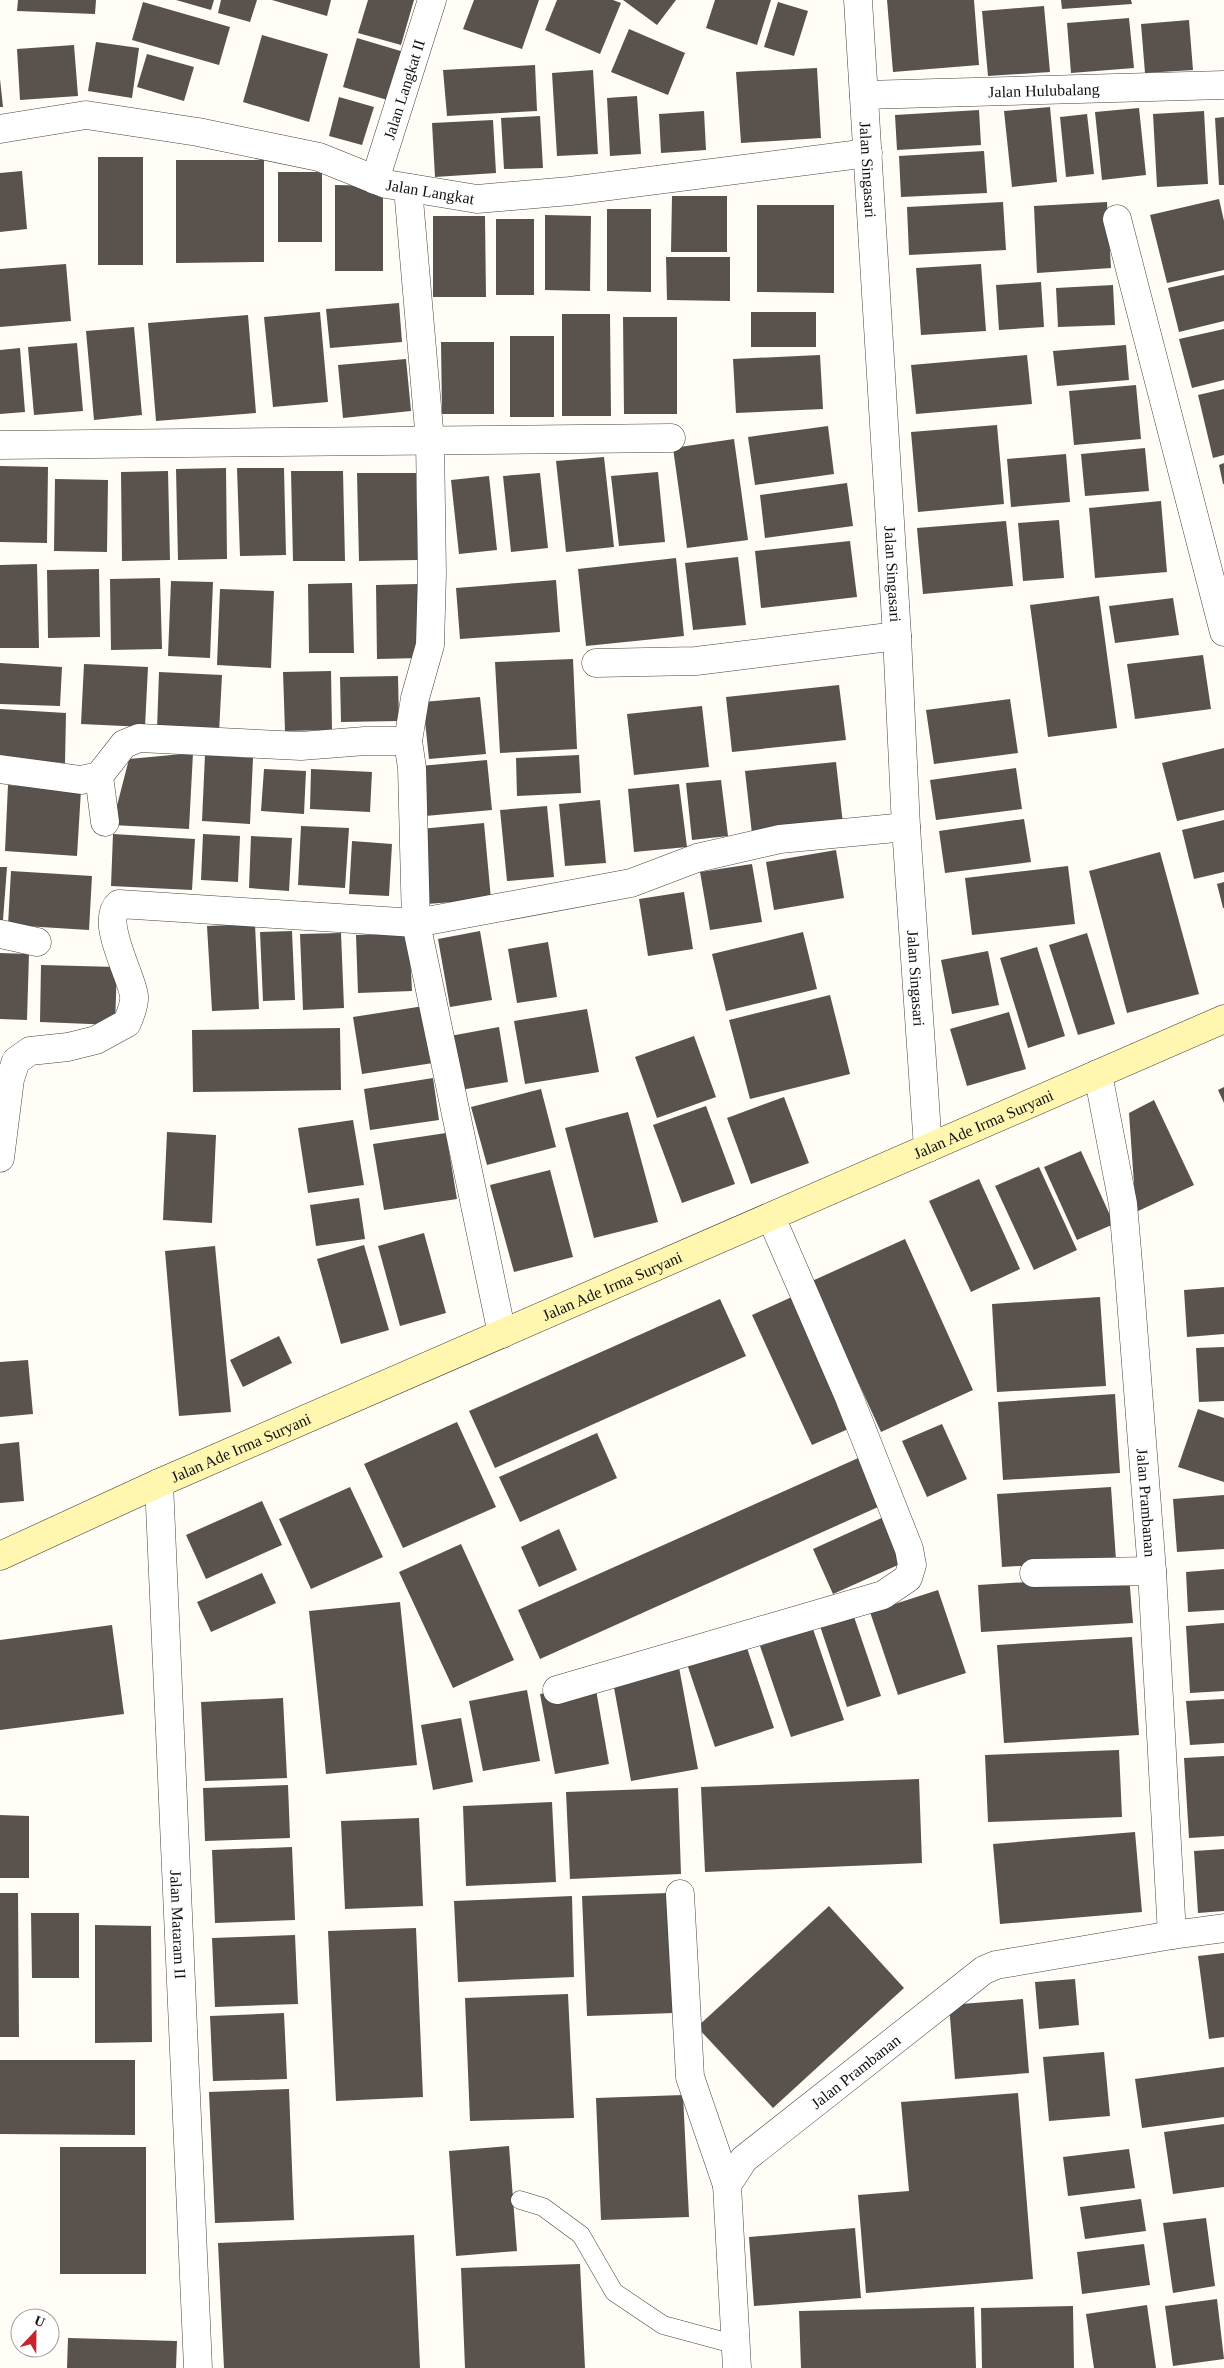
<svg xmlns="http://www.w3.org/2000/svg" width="1224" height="2368" font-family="'Times New Roman',serif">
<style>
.building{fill:#5a524d}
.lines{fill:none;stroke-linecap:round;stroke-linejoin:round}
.lane-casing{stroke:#444;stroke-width:19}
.street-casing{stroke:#444;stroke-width:29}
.secondary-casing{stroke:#333;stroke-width:29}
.lane{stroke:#fff;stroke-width:18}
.street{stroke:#fff;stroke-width:28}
.secondary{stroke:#fff6b0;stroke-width:28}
.labels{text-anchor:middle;stroke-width:5;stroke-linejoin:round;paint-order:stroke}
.street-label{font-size:16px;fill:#111;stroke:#fff}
</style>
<rect width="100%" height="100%" fill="#fffdf5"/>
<!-- building -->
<path class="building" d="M 18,0 L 96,0 L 95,14 L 17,11 Z
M 176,0 L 214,0 L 211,10 Z
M 221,0 L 257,0 L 250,22 L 218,13 Z
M 272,0 L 331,0 L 327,16 Z
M 368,0 L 414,0 L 401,45 L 358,33 Z
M 474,0 L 539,0 L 522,49 L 463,29 Z
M 557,0 L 613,0 L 621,3 L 600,54 L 545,30 Z
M 623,0 L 676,0 L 657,25 Z
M 715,0 L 771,0 L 757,45 L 706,28 Z
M 887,0 L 974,0 L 979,65 L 893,72 Z
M 1061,0 L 1131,0 L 1132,4 L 1062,9 Z
M 143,2 L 230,27 L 219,65 L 132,40 Z
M 778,2 L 808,11 L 794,56 L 764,47 Z
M 1044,6 L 1050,72 L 988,76 L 982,11 Z
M 1129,18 L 1134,68 L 1071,73 L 1067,23 Z
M 1189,20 L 1193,70 L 1145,73 L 1141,24 Z
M 629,29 L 685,53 L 668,95 L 611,72 Z
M 262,35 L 328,54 L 309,122 L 243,102 Z
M 357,38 L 404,52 L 391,101 L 343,87 Z
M 96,42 L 139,48 L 132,98 L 88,91 Z
M 74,45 L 78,96 L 20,100 L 17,49 Z
M 147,54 L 194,67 L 184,101 L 137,87 Z
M 535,65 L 537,111 L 447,116 L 443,70 Z
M 817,68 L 821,138 L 741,143 L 736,72 Z
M 593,70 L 598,154 L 557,156 L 552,73 Z
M 0,79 L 3,107 L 0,107 Z
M 637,96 L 641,154 L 610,156 L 607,98 Z
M 339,97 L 374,107 L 362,145 L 329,136 Z
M 1050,107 L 1057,182 L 1012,187 L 1004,111 Z
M 1139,108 L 1146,175 L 1102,180 L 1095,112 Z
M 979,110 L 981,145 L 897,150 L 895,115 Z
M 704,111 L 706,150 L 661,153 L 659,114 Z
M 1204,111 L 1208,184 L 1157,187 L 1153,114 Z
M 1087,114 L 1094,174 L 1066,177 L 1060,117 Z
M 540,116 L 543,168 L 504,169 L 501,118 Z
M 1224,117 L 1224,185 L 1219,185 L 1215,118 Z
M 493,120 L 496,173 L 435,177 L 432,123 Z
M 984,151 L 987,193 L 901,197 L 899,156 Z
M 98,157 L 143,157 L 143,265 L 98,265 Z
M 176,160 L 264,160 L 264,262 L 176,263 Z
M 22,171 L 27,229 L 0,232 L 0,173 Z
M 278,172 L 322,172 L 322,242 L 278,242 Z
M 335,185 L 383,186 L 383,271 L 335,271 Z
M 672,196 L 727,196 L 727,252 L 671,252 Z
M 1219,199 L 1224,221 L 1224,270 L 1167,283 L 1150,215 Z
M 1003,202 L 1006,250 L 909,255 L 907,207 Z
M 1107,202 L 1111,268 L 1037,273 L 1034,206 Z
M 757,205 L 834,205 L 834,293 L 757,292 Z
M 607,209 L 651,209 L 651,292 L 607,291 Z
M 545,215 L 591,216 L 590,291 L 545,290 Z
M 433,216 L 485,216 L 486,297 L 433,297 Z
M 496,219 L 534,219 L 534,295 L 496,295 Z
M 666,257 L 730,257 L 730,301 L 667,300 Z
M 66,264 L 71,321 L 0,327 L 0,269 Z
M 981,264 L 986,331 L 921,335 L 916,268 Z
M 1224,275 L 1224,321 L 1179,332 L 1168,288 Z
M 1041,282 L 1044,327 L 999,330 L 996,285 Z
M 1113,285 L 1115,325 L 1058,327 L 1056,288 Z
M 399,303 L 402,342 L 330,348 L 326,309 Z
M 320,312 L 328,402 L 273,407 L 264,317 Z
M 751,312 L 816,312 L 816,347 L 751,347 Z
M 562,314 L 610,314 L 611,416 L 562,416 Z
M 248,315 L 256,413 L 156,421 L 148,323 Z
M 623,317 L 677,317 L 677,414 L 624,414 Z
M 134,327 L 142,415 L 94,420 L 86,331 Z
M 1224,329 L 1224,380 L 1192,388 L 1179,339 Z
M 510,336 L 554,336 L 554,417 L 510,417 Z
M 441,342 L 494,342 L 494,414 L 442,414 Z
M 77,343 L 83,411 L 34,415 L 28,347 Z
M 1126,345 L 1129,380 L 1057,386 L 1053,351 Z
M 20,348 L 25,412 L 0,414 L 0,350 Z
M 820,355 L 823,409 L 736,413 L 733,359 Z
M 1027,355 L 1032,404 L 916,414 L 911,365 Z
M 406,359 L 411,411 L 343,418 L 338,365 Z
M 1136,385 L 1141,439 L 1074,445 L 1069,391 Z
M 1224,389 L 1224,455 L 1213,458 L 1198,395 Z
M 997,425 L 1004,504 L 918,512 L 911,432 Z
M 828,426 L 834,474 L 755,485 L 748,437 Z
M 734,439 L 748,540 L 687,548 L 673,448 Z
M 1145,448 L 1149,491 L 1085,496 L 1081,454 Z
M 1066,454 L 1070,502 L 1011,507 L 1007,459 Z
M 604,457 L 614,547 L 566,552 L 556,461 Z
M 1224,463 L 1224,484 L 1223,484 L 1219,465 Z
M 0,466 L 48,467 L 47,543 L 0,542 Z
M 226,468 L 227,559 L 178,560 L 176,469 Z
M 237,468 L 284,468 L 286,555 L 240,556 Z
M 168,471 L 170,560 L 122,561 L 121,472 Z
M 291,471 L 343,471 L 345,561 L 293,561 Z
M 658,472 L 665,542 L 619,546 L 611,476 Z
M 357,473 L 416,473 L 418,560 L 359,561 Z
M 540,473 L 548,548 L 511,552 L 503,476 Z
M 489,476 L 497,550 L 459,554 L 451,480 Z
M 55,479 L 108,480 L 107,552 L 54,551 Z
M 847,483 L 853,526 L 765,538 L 760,495 Z
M 1161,501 L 1167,572 L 1095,578 L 1089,508 Z
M 1059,520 L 1064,578 L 1023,581 L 1018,523 Z
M 1006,521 L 1013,586 L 923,594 L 917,528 Z
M 850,541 L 857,597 L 761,608 L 755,551 Z
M 738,557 L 746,625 L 693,630 L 685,563 Z
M 676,558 L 684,636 L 586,646 L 578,569 Z
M 37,564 L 39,648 L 0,648 L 0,565 Z
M 99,569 L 100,637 L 48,638 L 47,570 Z
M 160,578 L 162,649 L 111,650 L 110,579 Z
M 556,580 L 560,632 L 460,639 L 456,588 Z
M 171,581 L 213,582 L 210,658 L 168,656 Z
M 352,583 L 354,653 L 309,653 L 308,584 Z
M 418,584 L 420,658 L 377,659 L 376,585 Z
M 220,589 L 274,591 L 271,668 L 217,665 Z
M 1099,596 L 1117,728 L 1048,737 L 1030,605 Z
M 1173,598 L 1179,635 L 1115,643 L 1109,606 Z
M 1203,655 L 1211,709 L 1135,719 L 1127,664 Z
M 573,659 L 577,749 L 500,753 L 495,662 Z
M 0,663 L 62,667 L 60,706 L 0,704 Z
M 84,664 L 148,667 L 145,727 L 81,724 Z
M 331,671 L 332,730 L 285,731 L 283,672 Z
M 159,672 L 222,675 L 219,733 L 157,730 Z
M 398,676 L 399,721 L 341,722 L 340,677 Z
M 839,685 L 846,740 L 732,752 L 726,697 Z
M 480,697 L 486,754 L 429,759 L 423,702 Z
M 1010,699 L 1018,753 L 934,764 L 926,710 Z
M 702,706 L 709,767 L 634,775 L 627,714 Z
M 0,709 L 66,713 L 65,763 L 0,760 Z
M 1224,748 L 1224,810 L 1177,821 L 1162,763 Z
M 193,753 L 189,829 L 112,825 L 129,759 Z
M 205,755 L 253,758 L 250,824 L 202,821 Z
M 579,755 L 581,793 L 517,796 L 516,758 Z
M 487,760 L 492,810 L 425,816 L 420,766 Z
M 836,762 L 843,824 L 752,834 L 745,771 Z
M 1016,768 L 1022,809 L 936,820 L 930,780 Z
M 264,769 L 306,771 L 304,814 L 261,811 Z
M 311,769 L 372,772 L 370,812 L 310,809 Z
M 721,780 L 728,836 L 692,840 L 686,783 Z
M 679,784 L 687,847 L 634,852 L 628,789 Z
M 8,785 L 81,790 L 77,856 L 5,851 Z
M 600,800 L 606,863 L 565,866 L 559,804 Z
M 547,806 L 554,877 L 507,881 L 500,810 Z
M 1024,819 L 1031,862 L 945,873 L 939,831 Z
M 1224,820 L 1224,872 L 1194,879 L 1182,830 Z
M 484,823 L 491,899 L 427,904 L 420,829 Z
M 301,826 L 349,828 L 345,888 L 298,885 Z
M 113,834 L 195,839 L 192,890 L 111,886 Z
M 203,834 L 240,836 L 238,882 L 201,880 Z
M 251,836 L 292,838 L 289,891 L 249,888 Z
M 352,841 L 392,844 L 389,896 L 349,894 Z
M 836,850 L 844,898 L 774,910 L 766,862 Z
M 1160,852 L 1199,994 L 1127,1013 L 1089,871 Z
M 752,864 L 762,922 L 710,930 L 700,872 Z
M 1068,866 L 1075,924 L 972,935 L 965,878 Z
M 0,867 L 7,867 L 3,920 L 0,920 Z
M 11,871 L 92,876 L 89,930 L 8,925 Z
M 1224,882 L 1224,908 L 1223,908 L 1217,884 Z
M 684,892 L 693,949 L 648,956 L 639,899 Z
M 255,924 L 259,1009 L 212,1011 L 207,926 Z
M 292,931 L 295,1000 L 263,1001 L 260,932 Z
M 480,931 L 492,1000 L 450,1007 L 438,939 Z
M 803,932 L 817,989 L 726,1011 L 712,954 Z
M 341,933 L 344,1008 L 303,1010 L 300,934 Z
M 409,933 L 412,991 L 358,993 L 356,935 Z
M 1087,933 L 1115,1024 L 1078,1035 L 1049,945 Z
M 548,942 L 557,997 L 517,1003 L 508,949 Z
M 1037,947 L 1065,1036 L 1028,1048 L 1000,958 Z
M 988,951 L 999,1005 L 952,1014 L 941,960 Z
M 0,953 L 29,954 L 27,1020 L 0,1019 Z
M 41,965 L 117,967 L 115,1025 L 40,1022 Z
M 830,995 L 850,1074 L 750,1099 L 729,1020 Z
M 424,1006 L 433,1063 L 362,1074 L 353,1017 Z
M 587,1009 L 599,1072 L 525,1084 L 514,1021 Z
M 1009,1012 L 1026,1069 L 967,1086 L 950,1029 Z
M 499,1027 L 508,1082 L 460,1090 L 450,1036 Z
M 340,1028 L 341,1090 L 193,1092 L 192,1030 Z
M 694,1036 L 716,1097 L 657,1118 L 635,1057 Z
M 433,1078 L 439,1120 L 370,1130 L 364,1089 Z
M 1224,1087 L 1224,1103 L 1218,1090 Z
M 541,1089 L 556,1147 L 487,1165 L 471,1107 Z
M 784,1097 L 809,1163 L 751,1184 L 727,1118 Z
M 1154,1100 L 1194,1185 L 1136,1212 L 1129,1113 Z
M 706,1106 L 735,1184 L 682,1203 L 653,1125 Z
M 628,1112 L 658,1222 L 594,1238 L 565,1128 Z
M 353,1120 L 364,1185 L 308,1193 L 298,1128 Z
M 167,1132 L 216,1135 L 212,1223 L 163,1220 Z
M 446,1133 L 457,1199 L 384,1210 L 373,1144 Z
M 1081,1151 L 1114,1224 L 1077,1240 L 1044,1167 Z
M 1039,1167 L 1077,1250 L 1034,1270 L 995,1186 Z
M 550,1170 L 573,1257 L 514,1272 L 490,1185 Z
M 979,1179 L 1020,1269 L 971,1292 L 929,1201 Z
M 359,1198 L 365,1239 L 316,1246 L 310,1205 Z
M 424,1233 L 446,1313 L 400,1326 L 378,1246 Z
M 905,1239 L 973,1390 L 881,1432 L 812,1281 Z
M 364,1245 L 389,1330 L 341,1344 L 317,1259 Z
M 215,1246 L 231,1412 L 179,1416 L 165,1251 Z
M 1224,1287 L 1224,1334 L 1187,1337 L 1184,1290 Z
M 794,1296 L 855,1426 L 812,1445 L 752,1315 Z
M 1100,1297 L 1106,1386 L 997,1392 L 992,1304 Z
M 720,1299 L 746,1356 L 495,1468 L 469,1411 Z
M 279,1336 L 292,1363 L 243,1387 L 230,1360 Z
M 1224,1347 L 1224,1401 L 1199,1402 L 1196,1348 Z
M 28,1360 L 33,1414 L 0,1417 L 0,1362 Z
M 1115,1394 L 1120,1473 L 1003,1480 L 998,1402 Z
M 1198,1409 L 1224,1418 L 1224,1482 L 1178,1467 Z
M 457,1422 L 496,1507 L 403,1548 L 364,1464 Z
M 942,1424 L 967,1479 L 927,1497 L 902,1441 Z
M 597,1433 L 617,1478 L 520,1522 L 499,1477 Z
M 19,1442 L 24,1501 L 0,1503 L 0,1444 Z
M 865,1455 L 887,1503 L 540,1659 L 518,1610 Z
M 350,1487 L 383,1557 L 311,1589 L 279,1519 Z
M 1111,1487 L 1116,1560 L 1002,1567 L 997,1494 Z
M 1224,1495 L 1224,1549 L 1177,1552 L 1173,1499 Z
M 262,1501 L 282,1545 L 206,1579 L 186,1535 Z
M 886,1516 L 907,1561 L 833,1594 L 813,1549 Z
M 559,1529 L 577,1570 L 539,1587 L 521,1547 Z
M 461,1544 L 514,1660 L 453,1688 L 399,1572 Z
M 1224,1569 L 1224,1610 L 1188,1612 L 1186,1572 Z
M 262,1573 L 276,1603 L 211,1632 L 197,1602 Z
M 1129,1576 L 1133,1623 L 981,1632 L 978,1585 Z
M 938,1590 L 966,1673 L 898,1695 L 870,1612 Z
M 400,1602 L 417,1765 L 326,1774 L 309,1611 Z
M 851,1608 L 881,1696 L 847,1707 L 818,1620 Z
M 1224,1623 L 1224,1691 L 1190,1693 L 1186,1626 Z
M 112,1625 L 124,1714 L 0,1730 L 0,1640 Z
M 813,1629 L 844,1720 L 791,1737 L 760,1646 Z
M 1132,1637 L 1139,1735 L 1004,1743 L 997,1645 Z
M 745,1642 L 774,1728 L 715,1747 L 686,1661 Z
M 678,1662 L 698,1769 L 631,1781 L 613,1682 Z
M 595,1684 L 609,1764 L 555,1774 L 540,1694 Z
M 527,1690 L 540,1761 L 483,1771 L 469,1701 Z
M 283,1698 L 287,1778 L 205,1781 L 201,1702 Z
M 1224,1699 L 1224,1743 L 1190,1745 L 1186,1701 Z
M 461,1718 L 473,1782 L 433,1790 L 421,1725 Z
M 1119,1750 L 1122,1817 L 988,1822 L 985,1755 Z
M 1224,1756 L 1224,1836 L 1189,1838 L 1184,1758 Z
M 919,1779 L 922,1863 L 705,1872 L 701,1787 Z
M 288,1785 L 290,1838 L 205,1841 L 203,1788 Z
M 678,1788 L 681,1874 L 570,1879 L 566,1792 Z
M 552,1802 L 556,1882 L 466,1886 L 463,1806 Z
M 0,1815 L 29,1816 L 29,1878 L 0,1878 Z
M 419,1818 L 423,1906 L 345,1909 L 341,1821 Z
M 1135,1832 L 1142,1912 L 1000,1924 L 993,1844 Z
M 292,1847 L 295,1920 L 215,1923 L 212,1850 Z
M 1224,1849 L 1224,1911 L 1198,1913 L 1194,1851 Z
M 0,1893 L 18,1893 L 19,2037 L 0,2037 Z
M 669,1893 L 674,2013 L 587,2016 L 582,1896 Z
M 572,1896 L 574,1977 L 458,1982 L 454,1901 Z
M 829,1906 L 904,1988 L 773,2108 L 697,2027 Z
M 31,1913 L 79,1913 L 79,1978 L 32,1978 Z
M 95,1925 L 151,1926 L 152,2042 L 95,2043 Z
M 416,1928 L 423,2097 L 336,2101 L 328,1931 Z
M 295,1935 L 298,2004 L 215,2007 L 212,1938 Z
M 1224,1953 L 1224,2037 L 1209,2039 L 1198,1956 Z
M 1075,1979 L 1079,2025 L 1039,2029 L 1035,1982 Z
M 568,1994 L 574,2118 L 470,2121 L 465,1998 Z
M 1023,1999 L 1029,2073 L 955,2079 L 949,2005 Z
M 284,2013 L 287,2079 L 213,2081 L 210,2016 Z
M 1104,2052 L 1110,2116 L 1049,2121 L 1043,2057 Z
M 0,2060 L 135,2060 L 135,2135 L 0,2134 Z
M 1224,2067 L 1224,2117 L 1142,2128 L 1135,2079 Z
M 289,2089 L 294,2220 L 215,2223 L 209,2092 Z
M 1018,2093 L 1033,2279 L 866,2293 L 858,2195 L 909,2191 L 901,2102 Z
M 683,2095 L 689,2217 L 601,2220 L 596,2098 Z
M 1224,2124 L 1224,2187 L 1173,2194 L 1164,2132 Z
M 509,2146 L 517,2251 L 456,2256 L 449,2151 Z
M 60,2147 L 146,2147 L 146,2274 L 60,2274 Z
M 1129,2149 L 1135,2188 L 1068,2196 L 1063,2157 Z
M 1141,2199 L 1146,2231 L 1085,2239 L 1080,2207 Z
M 1206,2218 L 1215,2286 L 1173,2293 L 1163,2223 Z
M 855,2228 L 861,2298 L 754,2306 L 749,2237 Z
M 414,2235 L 420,2368 L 224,2368 L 218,2243 Z
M 1144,2244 L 1150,2285 L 1082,2294 L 1077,2252 Z
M 580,2264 L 585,2368 L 465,2368 L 461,2268 Z
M 1217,2299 L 1224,2359 L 1173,2366 L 1165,2306 Z
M 1147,2305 L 1156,2368 L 1094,2368 L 1086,2314 Z
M 1073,2306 L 1074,2368 L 982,2368 L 981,2308 Z
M 974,2307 L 976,2368 L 801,2368 L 799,2311 Z
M 68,2338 L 177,2341 L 176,2368 L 67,2368 Z"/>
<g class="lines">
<defs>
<path id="lane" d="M 520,2200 L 543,2207 L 581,2235 L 614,2292 L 663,2325 L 737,2345"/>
<g id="street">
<path id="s1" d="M 858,0 L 897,636 L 906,827 L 928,1148"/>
<path id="s2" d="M 864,95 L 1224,85"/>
<path id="s3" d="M 0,129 L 86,115 L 198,132 L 319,157 L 386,184 L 477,199 L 570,191 L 868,153"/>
<path id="s4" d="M 375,180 L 432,0"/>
<path d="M 408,188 L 430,441 L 432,573 L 430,645 L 415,698 L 408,741 L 412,768 L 416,923 L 502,1334"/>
<path d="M 1117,219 L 1224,632"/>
<path d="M 0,445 L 671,438"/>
<path d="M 596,663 L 696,661 L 897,636"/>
<path d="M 0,769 L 81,780 L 99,776 L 124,744 L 139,738 L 301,746 L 365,741 L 408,741"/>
<path d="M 99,776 L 105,822"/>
<path d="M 0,934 L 37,942"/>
<path id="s5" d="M 1098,1074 L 1123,1204 L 1129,1274 L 1152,1571 L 1172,1935"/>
<path d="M 0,1158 L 10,1079 L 16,1061 L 30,1051 L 68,1047 L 96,1040 L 127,1023 C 130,1015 135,1004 134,996 C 132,976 99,921 119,904 L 416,923 L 631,883 L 697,858 L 780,839 L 906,827"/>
<path id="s6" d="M 159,1483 L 198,2368"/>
<path d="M 1034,1573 L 1152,1571"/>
<path d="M 557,1690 L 883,1595 L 908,1578 L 912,1565 L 909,1549 L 849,1397 L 771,1217"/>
<path d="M 680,1894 L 690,2077 L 727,2185"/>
<path id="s7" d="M 737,2368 L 727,2185 L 744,2159 L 984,1970 L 996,1965 L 1172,1935 L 1224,1928"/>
</g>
<g id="secondary">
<path id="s8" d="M 0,1556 L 159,1483 L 1224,1019"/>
</g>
</defs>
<!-- lane casing -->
<use href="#lane" class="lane-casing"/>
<!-- street casing -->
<use href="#street" class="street-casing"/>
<!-- secondary casing -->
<use href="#secondary" class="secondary-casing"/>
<!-- lane -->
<use href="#lane" class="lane"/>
<!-- street -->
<use href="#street" class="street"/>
<!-- secondary -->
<use href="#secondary" class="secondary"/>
</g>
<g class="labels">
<!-- street labels -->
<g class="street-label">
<text dy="6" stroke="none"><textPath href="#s4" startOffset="95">Jalan Langkat II</textPath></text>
<text dy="6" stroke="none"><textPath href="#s2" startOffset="180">Jalan Hulubalang</textPath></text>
<text dy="6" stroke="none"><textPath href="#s1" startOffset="170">Jalan Singasari</textPath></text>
<text dy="6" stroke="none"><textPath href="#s3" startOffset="441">Jalan Langkat</textPath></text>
<text dy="6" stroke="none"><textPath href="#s1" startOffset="575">Jalan Singasari</textPath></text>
<text dy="6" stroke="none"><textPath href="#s1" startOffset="980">Jalan Singasari</textPath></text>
<text dy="6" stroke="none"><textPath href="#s8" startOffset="1074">Jalan Ade Irma Suryani</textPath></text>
<text dy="6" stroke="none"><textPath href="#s8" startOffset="669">Jalan Ade Irma Suryani</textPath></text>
<text dy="6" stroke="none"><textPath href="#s8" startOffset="264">Jalan Ade Irma Suryani</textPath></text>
<text dy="6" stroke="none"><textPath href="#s5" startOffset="432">Jalan Prambanan</textPath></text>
<text dy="6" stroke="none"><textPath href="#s6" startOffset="442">Jalan Mataram II</textPath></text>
<text dy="6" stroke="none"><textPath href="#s7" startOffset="356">Jalan Prambanan</textPath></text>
</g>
</g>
<!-- north arrow -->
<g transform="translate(35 2333) rotate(22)"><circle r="24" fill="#ffffff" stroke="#a0a0a0"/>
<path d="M0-4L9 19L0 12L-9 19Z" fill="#c4262e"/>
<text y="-8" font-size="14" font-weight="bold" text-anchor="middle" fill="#111111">U</text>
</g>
</svg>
